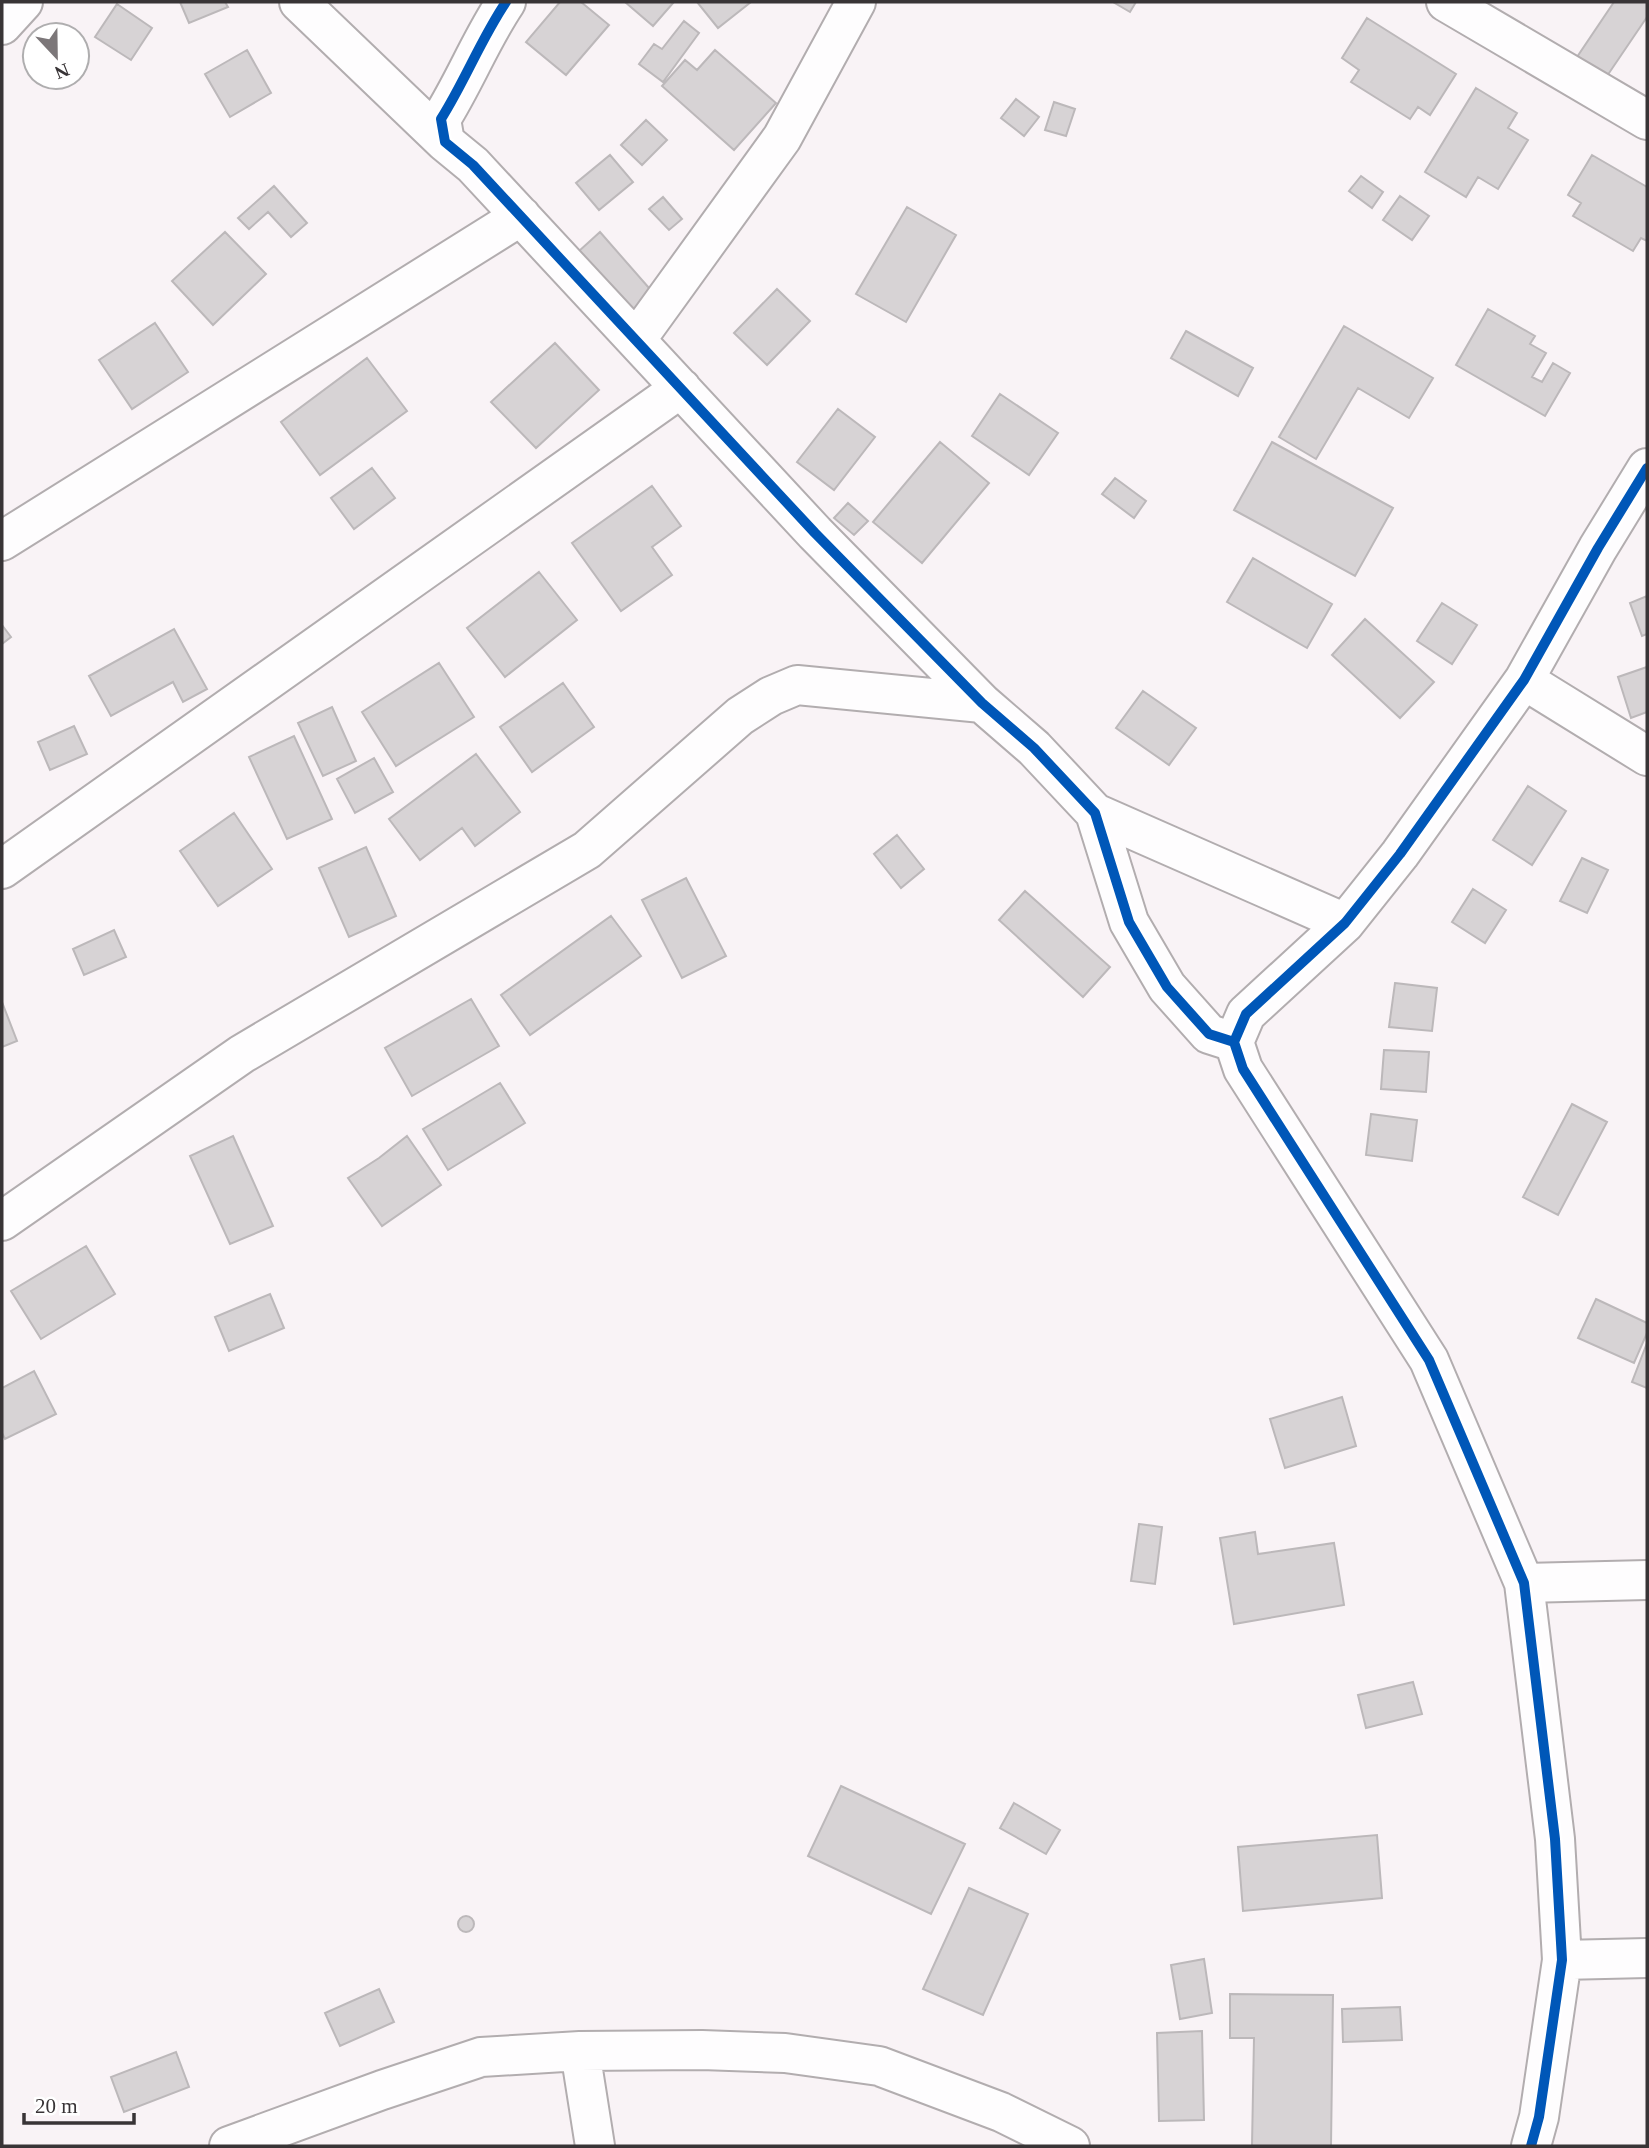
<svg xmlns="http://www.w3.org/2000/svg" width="1649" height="2148" font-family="'Times New Roman',serif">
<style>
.building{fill:#d7d3d5;stroke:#bcb8ba;stroke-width:2}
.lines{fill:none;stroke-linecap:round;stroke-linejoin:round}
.minor-casing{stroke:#b2adaf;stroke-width:42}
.minor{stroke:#fefdfe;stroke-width:38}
.cycleway-casing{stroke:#fff;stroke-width:15}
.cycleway{stroke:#0057b8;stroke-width:10}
</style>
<rect width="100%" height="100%" fill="#f9f3f6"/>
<!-- building -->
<path class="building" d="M 180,2 L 225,2 L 228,7 L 189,23 Z
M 560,2 L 581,2 L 609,25 L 566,75 L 526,42 Z
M 625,2 L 674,2 L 653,26 Z
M 697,2 L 751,2 L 718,28 Z
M 1113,2 L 1136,2 L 1130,12 Z
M 1614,2 L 1647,2 L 1647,17 L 1605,79 L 1575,60 Z
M 117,4 L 152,28 L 131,60 L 95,37 Z
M 1367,18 L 1456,74 L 1430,115 L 1418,107 L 1410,119 L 1351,82 L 1359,70 L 1342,58 Z
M 684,21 L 699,33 L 663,82 L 639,64 L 654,44 L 662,49 Z
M 247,50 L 271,93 L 230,117 L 205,74 Z
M 715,50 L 776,103 L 734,150 L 662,86 L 685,60 L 697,70 Z
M 1476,88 L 1517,113 L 1508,128 L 1528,140 L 1498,189 L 1478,177 L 1466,197 L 1425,172 Z
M 1016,99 L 1039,117 L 1024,136 L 1001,118 Z
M 1054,102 L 1075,109 L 1066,136 L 1045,130 Z
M 646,120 L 667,140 L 642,165 L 621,145 Z
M 610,155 L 633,182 L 599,210 L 576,183 Z
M 1592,155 L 1647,187 L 1647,241 L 1641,238 L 1633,251 L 1573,216 L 1581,203 L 1568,195 Z
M 1361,176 L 1383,192 L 1372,208 L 1349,191 Z
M 274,186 L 307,223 L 291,237 L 268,212 L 249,229 L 238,218 Z
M 1400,196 L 1429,216 L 1412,240 L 1383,220 Z
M 663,197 L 682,219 L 669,230 L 649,209 Z
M 907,207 L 956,235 L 906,322 L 856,294 Z
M 225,232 L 266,274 L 213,325 L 172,281 Z
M 600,232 L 656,296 L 634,315 L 579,251 Z
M 777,289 L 810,321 L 767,365 L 734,333 Z
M 1488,309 L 1535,336 L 1530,344 L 1546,353 L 1532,377 L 1542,382 L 1553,363 L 1570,373 L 1545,416 L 1456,365 Z
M 155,323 L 188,372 L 132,409 L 99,360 Z
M 1344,326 L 1433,378 L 1409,418 L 1358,388 L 1316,459 L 1279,437 Z
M 1186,331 L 1253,368 L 1238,396 L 1171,358 Z
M 555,343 L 599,390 L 536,448 L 491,402 Z
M 367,358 L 407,411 L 320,475 L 281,422 Z
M 1000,394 L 1058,433 L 1029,475 L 972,436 Z
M 838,409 L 875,437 L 834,490 L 797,462 Z
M 940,442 L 989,483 L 922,563 L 873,522 Z
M 1272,442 L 1393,508 L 1355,576 L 1234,510 Z
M 372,468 L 395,498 L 354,529 L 331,498 Z
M 1115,478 L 1146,501 L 1134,518 L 1102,494 Z
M 652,486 L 681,526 L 652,547 L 672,575 L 621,611 L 572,543 Z
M 848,503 L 868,521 L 854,535 L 834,518 Z
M 1253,558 L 1332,604 L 1307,648 L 1227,602 Z
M 539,572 L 577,620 L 505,677 L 467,628 Z
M 1647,596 L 1647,634 L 1642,636 L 1630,603 Z
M 1442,603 L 1477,625 L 1452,664 L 1417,641 Z
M 1365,619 L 1434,682 L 1400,718 L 1332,655 Z
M 2,625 L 11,637 L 2,644 Z
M 174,629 L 207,689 L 183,702 L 173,682 L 111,716 L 89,676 Z
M 439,663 L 474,717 L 396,766 L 362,712 Z
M 1647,667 L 1647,712 L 1631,718 L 1618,677 Z
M 563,683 L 594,727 L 532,772 L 500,727 Z
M 1143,691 L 1196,728 L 1169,765 L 1116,728 Z
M 332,707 L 356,761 L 323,776 L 298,723 Z
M 74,726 L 87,754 L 50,770 L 38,742 Z
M 294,736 L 332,819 L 287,839 L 249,757 Z
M 476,754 L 520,812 L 475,846 L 462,828 L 420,860 L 389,819 Z
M 374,758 L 393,792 L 355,813 L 337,779 Z
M 1528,786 L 1566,811 L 1532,865 L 1493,840 Z
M 234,813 L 272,869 L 218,906 L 180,851 Z
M 897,835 L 924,869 L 901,888 L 874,854 Z
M 366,847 L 396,916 L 349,937 L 319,868 Z
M 1582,858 L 1608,870 L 1587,913 L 1560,901 Z
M 686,878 L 726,956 L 682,978 L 642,900 Z
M 1473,889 L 1506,910 L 1485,943 L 1452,922 Z
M 1025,891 L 1110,967 L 1083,997 L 999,920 Z
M 611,916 L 641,956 L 530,1035 L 501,995 Z
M 114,930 L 126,957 L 84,975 L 73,949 Z
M 1395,983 L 1437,988 L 1432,1031 L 1389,1027 Z
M 471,999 L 499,1046 L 412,1096 L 385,1048 Z
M 2,1002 L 17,1041 L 2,1047 Z
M 1384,1050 L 1429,1052 L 1426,1092 L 1381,1089 Z
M 500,1083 L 525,1123 L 448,1170 L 423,1129 Z
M 1572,1104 L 1607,1122 L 1558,1215 L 1523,1197 Z
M 1371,1114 L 1417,1120 L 1412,1161 L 1366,1155 Z
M 233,1136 L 273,1226 L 230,1244 L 190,1156 Z
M 407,1136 L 441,1185 L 382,1226 L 348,1178 L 379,1158 Z
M 86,1246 L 115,1294 L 41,1339 L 11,1291 Z
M 270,1294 L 284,1328 L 229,1351 L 215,1317 Z
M 1596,1299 L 1647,1323 L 1647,1333 L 1634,1363 L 1578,1338 Z
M 1647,1343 L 1647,1388 L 1632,1382 Z
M 34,1371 L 56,1414 L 5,1439 L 2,1433 L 2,1388 Z
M 1342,1397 L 1356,1446 L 1285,1468 L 1270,1419 Z
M 1139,1524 L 1162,1527 L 1155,1584 L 1131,1581 Z
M 1255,1532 L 1258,1554 L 1334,1543 L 1344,1605 L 1234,1624 L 1220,1538 Z
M 1413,1682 L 1422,1714 L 1366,1728 L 1358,1695 Z
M 841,1786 L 965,1844 L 931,1914 L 808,1856 Z
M 1014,1803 L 1060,1830 L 1046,1854 L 1000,1828 Z
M 1377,1835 L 1382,1898 L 1243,1911 L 1238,1847 Z
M 969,1888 L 1028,1914 L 983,2015 L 923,1989 Z
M458 1924a8 8 0 1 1 16 0a8 8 0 1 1-16 0Z
M 1204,1959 L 1212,2013 L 1180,2019 L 1171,1965 Z
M 379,1989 L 394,2022 L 340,2046 L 325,2013 Z
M 1230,1994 L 1333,1995 L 1331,2146 L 1252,2146 L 1254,2038 L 1230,2038 Z
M 1400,2007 L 1402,2040 L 1343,2042 L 1342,2009 Z
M 1202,2031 L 1204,2120 L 1159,2121 L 1157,2033 Z
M 176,2052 L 189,2087 L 124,2112 L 111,2077 Z"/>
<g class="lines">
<defs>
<path id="minor" d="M 299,2 L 445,142
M 506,2 C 481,39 465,81 441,119 L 445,142 L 473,165 L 815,533 L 982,703 L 1034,748 L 1095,813 L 1129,922 L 1167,987 L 1209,1034 L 1234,1042
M 1446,2 L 1647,120
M 2,25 L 23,2
M 636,340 L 782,138 L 856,2
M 2,541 L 521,216
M 1524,680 L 1647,756
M 1095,813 L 1345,923
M 2,869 L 681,388
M 2,1221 L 242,1054 L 587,850 L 740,716 L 771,696 L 797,685 L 982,703
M 1524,1583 L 1647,1580
M 1562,1960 L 1647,1958
M 580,2051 L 595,2146
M 229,2146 L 382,2090 L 481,2057 L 580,2051 L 702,2050 L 785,2053 L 879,2066 L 1001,2112 L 1070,2146
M 1531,2146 L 1539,2117 L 1562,1960 L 1555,1839 L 1524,1583 L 1429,1360 L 1243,1069 L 1234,1042 L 1246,1014 L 1345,923 L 1400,854 L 1524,680 L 1598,548 L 1647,468"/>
</defs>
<!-- minor casing -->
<use href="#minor" class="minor-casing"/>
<!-- minor -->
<use href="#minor" class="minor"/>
<defs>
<path id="cycleway" d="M 506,2 C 481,39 465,81 441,119 L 445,142 L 473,165 L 815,533 L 982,703 L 1034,748 L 1095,813 L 1129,922 L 1167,987 L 1209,1034 L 1234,1042
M 1531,2146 L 1539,2117 L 1562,1960 L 1555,1839 L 1524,1583 L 1429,1360 L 1243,1069 L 1234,1042 L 1246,1014 L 1345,923 L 1400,854 L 1524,680 L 1598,548 L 1647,468"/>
</defs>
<!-- cycleway casing -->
<use href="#cycleway" class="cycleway-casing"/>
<!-- cycleway -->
<use href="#cycleway" class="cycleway"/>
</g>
<!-- border -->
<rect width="1649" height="2148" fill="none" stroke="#383436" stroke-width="7"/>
<!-- north arrow -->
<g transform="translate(56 56) rotate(158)"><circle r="33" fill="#ffffff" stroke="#afaeaf" stroke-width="2"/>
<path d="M0-5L12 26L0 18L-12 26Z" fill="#7c7779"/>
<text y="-10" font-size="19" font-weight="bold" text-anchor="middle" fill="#383436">N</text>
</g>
<!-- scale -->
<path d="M24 2113v10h110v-10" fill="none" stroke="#383436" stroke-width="3.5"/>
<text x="35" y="2113" font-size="21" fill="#383436" stroke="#ffffff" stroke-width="5" paint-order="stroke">20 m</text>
</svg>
